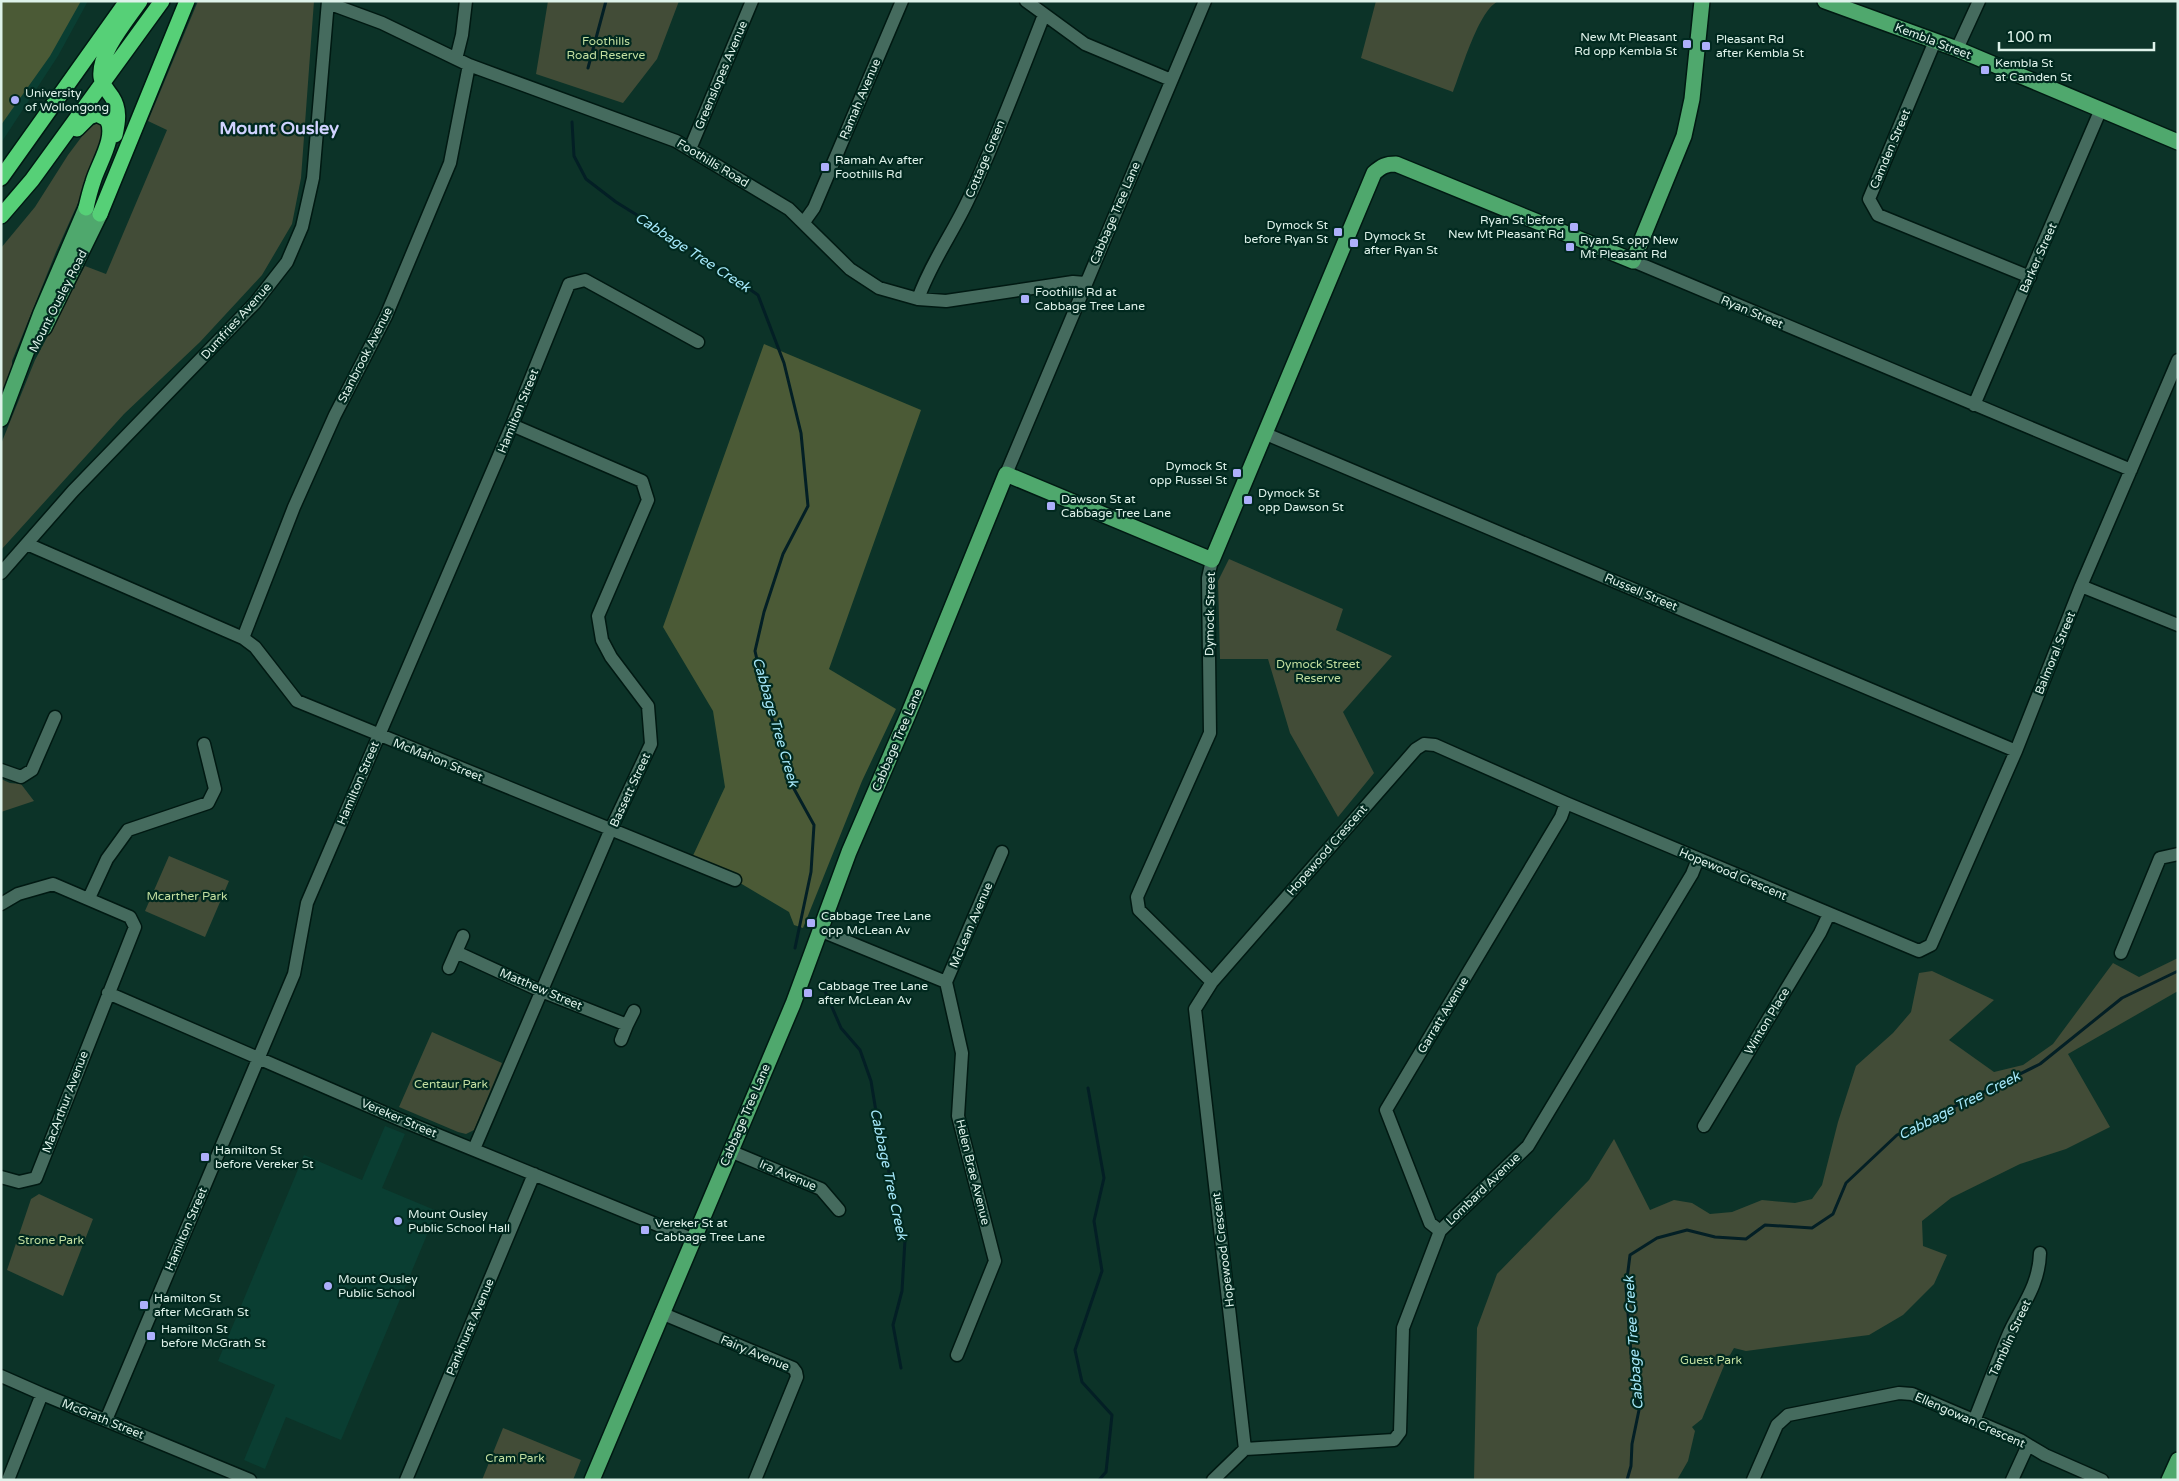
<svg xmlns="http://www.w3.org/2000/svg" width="2179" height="1481" font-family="'Varela Round',sans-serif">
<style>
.built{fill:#0a3e32}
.green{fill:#424c37}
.forest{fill:#4b5a36}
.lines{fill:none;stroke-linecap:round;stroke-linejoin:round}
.stream{stroke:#031f25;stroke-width:3}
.minor-casing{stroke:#001912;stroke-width:15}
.major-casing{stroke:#001912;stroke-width:18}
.highway-casing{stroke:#001912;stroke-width:18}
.minor{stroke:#456b5e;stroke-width:12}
.major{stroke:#4fa86d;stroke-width:15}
.highway{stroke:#56d077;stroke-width:15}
.poi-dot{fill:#adaffb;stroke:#01291f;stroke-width:2}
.labels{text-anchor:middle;stroke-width:4.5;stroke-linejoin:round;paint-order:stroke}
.poi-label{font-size:12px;fill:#def2ea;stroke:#01291f;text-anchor:start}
.park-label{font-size:12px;fill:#c3dfa0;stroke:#01291f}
.street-label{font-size:12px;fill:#def2ea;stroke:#01291f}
.water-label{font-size:14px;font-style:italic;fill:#a5e8fa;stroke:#01291f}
.district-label{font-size:18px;font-weight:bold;fill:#d1d3ff;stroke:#01291f}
</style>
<rect width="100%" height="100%" fill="#0c3328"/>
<!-- built -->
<path class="built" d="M 1,1 L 88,1 L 58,56 L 1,143 Z
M 385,1126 L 405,1134 L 382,1188 L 437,1211 L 341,1440 L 286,1417 L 265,1469 L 244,1460 L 275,1385 L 218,1361 L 304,1155 L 362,1180 Z"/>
<!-- green -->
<path class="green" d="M 198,1 L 314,1 L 301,178 L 292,224 L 262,275 L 200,342 L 124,414 L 1,550 L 1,444 L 35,360 L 85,266 L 106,274 L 167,130 L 148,121 Z
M 548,1 L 679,1 L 657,59 L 623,103 L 536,74 Z
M 1376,1 L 1499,1 C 1479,8 1461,72 1453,92 L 1361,58 Z
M 100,122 L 105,133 L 95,165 L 56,252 L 12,361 L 12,379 L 1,405 L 1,248 L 35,207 L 68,155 L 89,127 Z
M 1229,559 L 1343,609 L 1336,630 L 1392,656 L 1343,712 L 1374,773 L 1338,817 L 1290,733 L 1268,659 L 1220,659 L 1218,581 Z
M 1,779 L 10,783 L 21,784 L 34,801 L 1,812 Z
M 169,856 L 229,881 L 205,937 L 145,911 Z
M 2178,958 L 2178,991 L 2068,1054 L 2110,1127 L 2066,1149 L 2020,1164 L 1951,1198 L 1922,1221 L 1923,1246 L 1947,1255 L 1934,1284 L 1903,1315 L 1869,1335 L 1746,1351 L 1734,1348 L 1730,1355 L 1728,1356 L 1702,1419 L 1692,1427 L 1695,1431 L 1688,1461 L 1677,1480 L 1474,1480 L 1477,1328 L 1497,1274 L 1589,1180 L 1614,1139 L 1650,1210 L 1674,1200 L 1692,1203 L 1710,1214 L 1732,1212 L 1762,1200 L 1795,1203 L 1812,1199 L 1822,1185 L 1838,1122 L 1856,1066 L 1893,1033 L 1911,1012 L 1919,973 L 1932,971 L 1994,1000 L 1949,1040 L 1994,1072 L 2023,1065 L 2053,1044 L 2113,963 L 2139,977 Z
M 432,1032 L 502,1063 L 474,1130 L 466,1134 L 458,1132 L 399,1107 Z
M 39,1194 L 93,1219 L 63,1296 L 7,1270 L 31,1199 Z
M 503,1428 L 581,1460 L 573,1480 L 482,1480 Z"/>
<!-- forest -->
<path class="forest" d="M 1,1 L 81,1 L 50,56 L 1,125 Z
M 764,344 L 921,410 L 829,669 L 896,709 L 862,781 L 803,928 L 794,925 L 789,912 L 735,880 L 690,862 L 725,787 L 713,711 L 663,627 Z"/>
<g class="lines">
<!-- stream -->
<path class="stream" d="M 588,68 L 606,1
M 572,122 L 574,156 L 586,179 L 616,202 L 690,248 L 758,295 L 784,363 L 801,433 L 808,506 L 783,554 L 764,612 L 755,651 L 767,703 L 793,787 L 814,825 L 811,872 L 795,948
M 825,991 L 841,1028 L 860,1050 L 871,1081 L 879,1130 L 905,1240 L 902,1291 L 893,1325 L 901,1368
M 1088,1088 L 1104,1178 L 1094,1221 L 1102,1271 L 1075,1350 L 1082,1382 L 1112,1415 L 1106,1472 L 1099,1480
M 1627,1480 L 1631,1466 L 1632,1444 L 1639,1410 L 1633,1380 L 1626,1287 L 1630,1255 L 1657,1238 L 1687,1230 L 1715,1237 L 1746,1239 L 1765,1225 L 1812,1228 L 1833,1214 L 1846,1183 L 1897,1135 L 2040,1064 L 2122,998 L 2178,971"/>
<defs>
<path id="minor" d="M 1026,1 L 1085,44 L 1171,80
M 328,3 L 382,23 L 469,65 L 676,141 L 789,209 L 850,269 L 879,288 L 918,299 L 946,301 L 1073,282 L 1085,283
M 1935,41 L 1869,199 L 1878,215 L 2030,277
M 1957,49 L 1979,1
M 456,59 L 462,35 L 466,1
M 690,149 L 752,1
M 804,222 L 814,208 L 902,1
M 1633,261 L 2131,470
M 918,299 C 931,262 953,233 969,198 C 997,138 1020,76 1044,15
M 1974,405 L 2101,109
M 1266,434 L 2016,751
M 1006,474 L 1205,1
M 27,544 L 243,638 L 255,647 L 297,701 L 735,880
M 1212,560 L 1208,578 L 1210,733 L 1137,897 L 1139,910 L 1212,982
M 1,573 L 73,491 L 255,303 L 287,262 L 302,227 L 313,178 L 328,1
M 2081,586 L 2178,625
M 243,638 L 294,507 L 335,415 L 386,316 L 450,163 L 469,65
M 1,770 L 21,777 L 32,770 L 55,717
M 89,898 L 107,859 L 128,830 L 208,803 L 215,789 L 204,744
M 1,904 L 18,894 L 53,884 L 130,917 L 135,927 L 36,1178 L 19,1182 L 1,1177
M 819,930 L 946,982 L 1002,852
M 456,952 L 463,936
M 2121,953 L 2160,858 L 2178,854
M 449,968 L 456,952 L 541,991 L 627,1025 L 621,1040
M 946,982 L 962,1053 L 958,1116 L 995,1261 L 957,1355
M 108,993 L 401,1120 L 692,1239
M 627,1025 L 634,1011
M 1704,1126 L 1820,933 L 1829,914
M 474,1149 L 610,831 L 651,744 L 648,706 L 611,657 L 602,640 L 598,616 L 648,500 L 642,481 L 512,425
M 730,1151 L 821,1189 L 839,1210
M 1440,1231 L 1430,1223 L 1386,1110 L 1561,817 L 1566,803
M 661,1313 L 793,1368 L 796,1372 L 797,1377 L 755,1480
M 1,1376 L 42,1394
M 106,1420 L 294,974 L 307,903 L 512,425 L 569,284 L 585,280 L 698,342
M 1974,1421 C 1986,1391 1997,1361 2010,1331 C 2023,1304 2039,1285 2040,1253
M 1245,1449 L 1195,1009 L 1212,982 L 1416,749 L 1424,744 L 1435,745 L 1566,803 L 1919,951 L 1931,945 L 2016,751 L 2081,586 L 2178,360
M 1245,1449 L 1394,1440 L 1400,1432 L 1403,1328 L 1440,1231 L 1528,1146 L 1692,874 L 1698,859
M 8,1480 L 42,1394 L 250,1480
M 406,1480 L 534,1174
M 1213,1480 L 1245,1449
M 1753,1480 L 1777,1425 L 1788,1415 L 1899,1393 L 1912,1394 L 2020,1440 L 2045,1455 L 2102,1480
M 2012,1480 L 2028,1445"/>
<path id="major" d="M 1825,1 L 1957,49 L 2178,142
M 44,328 L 100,214
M 1,419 L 41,313 L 86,208
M 592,1480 L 793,1004 L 849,852 L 908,715 L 1006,474 L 1212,560 L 1374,173 C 1382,166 1386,164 1396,164 L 1633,261 L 1684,136 L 1692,99 L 1702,1
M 2169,1480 L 2178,1460"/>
<path id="highway" d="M 77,129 L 89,117 L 97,114 L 107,119 C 117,137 98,164 93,182 C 90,191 88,199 86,208
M 115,135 C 118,122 120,109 112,97 C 108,91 102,85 101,77 C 98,54 127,20 140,1
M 1,178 L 127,1
M 100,214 L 187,1
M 1,216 L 32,180 L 162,1"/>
</defs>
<!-- minor casing -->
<use href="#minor" class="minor-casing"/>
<!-- major casing -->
<use href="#major" class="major-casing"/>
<!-- highway casing -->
<use href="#highway" class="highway-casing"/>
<!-- minor -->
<use href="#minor" class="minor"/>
<!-- major -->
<use href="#major" class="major"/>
<!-- highway -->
<use href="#highway" class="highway"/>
</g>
<!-- markers -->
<g class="poi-dot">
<rect x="1682" y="39" width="10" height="10" rx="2.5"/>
<rect x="1701" y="41" width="10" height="10" rx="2.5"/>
<rect x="1980" y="65" width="10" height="10" rx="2.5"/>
<circle cx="15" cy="100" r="5"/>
<rect x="820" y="162" width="10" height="10" rx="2.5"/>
<rect x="1569" y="222" width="10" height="10" rx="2.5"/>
<rect x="1333" y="227" width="10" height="10" rx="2.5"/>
<rect x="1349" y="238" width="10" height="10" rx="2.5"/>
<rect x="1565" y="242" width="10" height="10" rx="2.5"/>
<rect x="1020" y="294" width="10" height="10" rx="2.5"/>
<rect x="1232" y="468" width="10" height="10" rx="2.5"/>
<rect x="1243" y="495" width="10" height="10" rx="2.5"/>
<rect x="1046" y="501" width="10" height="10" rx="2.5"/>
<rect x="806" y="918" width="10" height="10" rx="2.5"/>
<rect x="803" y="988" width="10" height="10" rx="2.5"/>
<rect x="200" y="1152" width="10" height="10" rx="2.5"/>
<circle cx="398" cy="1221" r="5"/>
<rect x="640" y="1225" width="10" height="10" rx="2.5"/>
<circle cx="328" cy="1286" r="5"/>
<rect x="139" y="1300" width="10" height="10" rx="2.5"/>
<rect x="146" y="1331" width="10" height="10" rx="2.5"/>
</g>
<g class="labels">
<!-- poi labels -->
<g class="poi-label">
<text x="1677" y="41" text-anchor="end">New Mt Pleasant<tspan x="1677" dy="14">Rd opp Kembla St</tspan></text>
<text x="1716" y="43">Pleasant Rd<tspan x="1716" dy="14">after Kembla St</tspan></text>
<text x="1995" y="67">Kembla St<tspan x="1995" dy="14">at Camden St</tspan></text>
<text x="25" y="97">University<tspan x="25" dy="14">of Wollongong</tspan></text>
<text x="835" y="164">Ramah Av after<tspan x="835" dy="14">Foothills Rd</tspan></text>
<text x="1564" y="224" text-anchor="end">Ryan St before<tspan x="1564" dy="14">New Mt Pleasant Rd</tspan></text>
<text x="1328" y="229" text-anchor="end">Dymock St<tspan x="1328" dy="14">before Ryan St</tspan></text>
<text x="1364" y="240">Dymock St<tspan x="1364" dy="14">after Ryan St</tspan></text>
<text x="1580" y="244">Ryan St opp New<tspan x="1580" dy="14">Mt Pleasant Rd</tspan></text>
<text x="1035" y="296">Foothills Rd at<tspan x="1035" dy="14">Cabbage Tree Lane</tspan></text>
<text x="1227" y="470" text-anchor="end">Dymock St<tspan x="1227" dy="14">opp Russel St</tspan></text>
<text x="1258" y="497">Dymock St<tspan x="1258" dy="14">opp Dawson St</tspan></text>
<text x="1061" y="503">Dawson St at<tspan x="1061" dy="14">Cabbage Tree Lane</tspan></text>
<text x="821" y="920">Cabbage Tree Lane<tspan x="821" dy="14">opp McLean Av</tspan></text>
<text x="818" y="990">Cabbage Tree Lane<tspan x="818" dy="14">after McLean Av</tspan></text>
<text x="215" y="1154">Hamilton St<tspan x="215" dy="14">before Vereker St</tspan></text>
<text x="408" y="1218">Mount Ousley<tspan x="408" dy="14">Public School Hall</tspan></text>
<text x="655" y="1227">Vereker St at<tspan x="655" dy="14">Cabbage Tree Lane</tspan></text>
<text x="338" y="1283">Mount Ousley<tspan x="338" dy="14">Public School</tspan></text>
<text x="154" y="1302">Hamilton St<tspan x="154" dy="14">after McGrath St</tspan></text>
<text x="161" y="1333">Hamilton St<tspan x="161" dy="14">before McGrath St</tspan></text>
</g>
<!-- park labels -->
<g class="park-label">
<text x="606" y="45">Foothills<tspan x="606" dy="14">Road Reserve</tspan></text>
<text x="1318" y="668">Dymock Street<tspan x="1318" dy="14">Reserve</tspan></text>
<text x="187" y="900">Mcarther Park</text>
<text x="451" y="1088">Centaur Park</text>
<text x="51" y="1244">Strone Park</text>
<text x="1711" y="1364">Guest Park</text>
<text x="515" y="1462">Cram Park</text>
</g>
<!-- street labels -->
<g class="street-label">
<text transform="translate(1933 41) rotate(21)" y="4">Kembla Street</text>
<text transform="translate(721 75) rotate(-67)" y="4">Greenslopes Avenue</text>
<text transform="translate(860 99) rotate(-67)" y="4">Ramah Avenue</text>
<text transform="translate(1890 149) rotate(-67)" y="4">Camden Street</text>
<text transform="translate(985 159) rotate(-67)" y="4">Cottage Green</text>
<text transform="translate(713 163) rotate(31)" y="4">Foothills Road</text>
<text transform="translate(1115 213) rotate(-67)" y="4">Cabbage Tree Lane</text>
<text transform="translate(2038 258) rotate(-66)" y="4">Barker Street</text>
<text transform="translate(58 301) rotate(-63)" y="4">Mount Ousley Road</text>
<text transform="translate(1752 312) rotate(23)" y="4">Ryan Street</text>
<text transform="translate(236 321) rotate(-48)" y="4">Dumfries Avenue</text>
<text transform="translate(365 355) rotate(-63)" y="4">Stanbrook Avenue</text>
<text transform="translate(518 411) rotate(-68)" y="4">Hamilton Street</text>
<text transform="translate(1641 592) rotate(23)" y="4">Russell Street</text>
<text transform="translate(1210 614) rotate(-89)" y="4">Dymock Street</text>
<text transform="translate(2055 653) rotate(-68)" y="4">Balmoral Street</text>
<text transform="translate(897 740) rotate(-67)" y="4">Cabbage Tree Lane</text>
<text transform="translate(438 760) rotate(22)" y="4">McMahon Street</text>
<text transform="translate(358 783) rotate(-67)" y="4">Hamilton Street</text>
<text transform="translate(630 790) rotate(-65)" y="4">Bassett Street</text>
<text transform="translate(1327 850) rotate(-49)" y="4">Hopewood Crescent</text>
<text transform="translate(1733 874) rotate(23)" y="4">Hopewood Crescent</text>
<text transform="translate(971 925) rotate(-67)" y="4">McLean Avenue</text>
<text transform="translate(541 989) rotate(23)" y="4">Matthew Street</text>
<text transform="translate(1443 1015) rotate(-59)" y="4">Garratt Avenue</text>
<text transform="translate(1767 1021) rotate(-59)" y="4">Winton Place</text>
<text transform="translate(65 1102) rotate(-69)" y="4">MacArthur Avenue</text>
<text transform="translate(745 1115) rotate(-67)" y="4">Cabbage Tree Lane</text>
<text transform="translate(399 1118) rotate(23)" y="4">Vereker Street</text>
<text transform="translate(973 1172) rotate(76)" y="4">Helen Brae Avenue</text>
<text transform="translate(788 1175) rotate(23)" y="4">Ira Avenue</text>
<text transform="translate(1483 1189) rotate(-44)" y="4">Lombard Avenue</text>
<text transform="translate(186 1229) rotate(-67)" y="4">Hamilton Street</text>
<text transform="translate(1223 1250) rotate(-97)" y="4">Hopewood Crescent</text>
<text transform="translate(470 1327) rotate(-67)" y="4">Pankhurst Avenue</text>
<text transform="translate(2010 1338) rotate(-65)" y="4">Tamblin Street</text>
<text transform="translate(755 1353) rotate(23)" y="4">Fairy Avenue</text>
<text transform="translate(103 1419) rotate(22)" y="4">McGrath Street</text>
<text transform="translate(1970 1420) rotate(24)" y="4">Ellengowan Crescent</text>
</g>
<!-- water labels -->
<g class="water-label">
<text transform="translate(693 252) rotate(33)" y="5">Cabbage Tree Creek</text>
<text transform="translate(776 722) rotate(74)" y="5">Cabbage Tree Creek</text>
<text transform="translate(1959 1105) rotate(-27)" y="5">Cabbage Tree Creek</text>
<text transform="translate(889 1174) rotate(78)" y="5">Cabbage Tree Creek</text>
<text transform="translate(1633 1343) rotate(-94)" y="5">Cabbage Tree Creek</text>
</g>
<!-- district labels -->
<g class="district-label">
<text x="279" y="134">Mount Ousley</text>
</g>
</g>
<!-- border -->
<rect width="2179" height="1481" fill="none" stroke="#def2ea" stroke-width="5"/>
<!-- scale -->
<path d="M1999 42v8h155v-8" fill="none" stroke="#def2ea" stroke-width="2.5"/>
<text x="2006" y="42" font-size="15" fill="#def2ea" stroke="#01291f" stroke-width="4" paint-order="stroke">100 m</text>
</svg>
